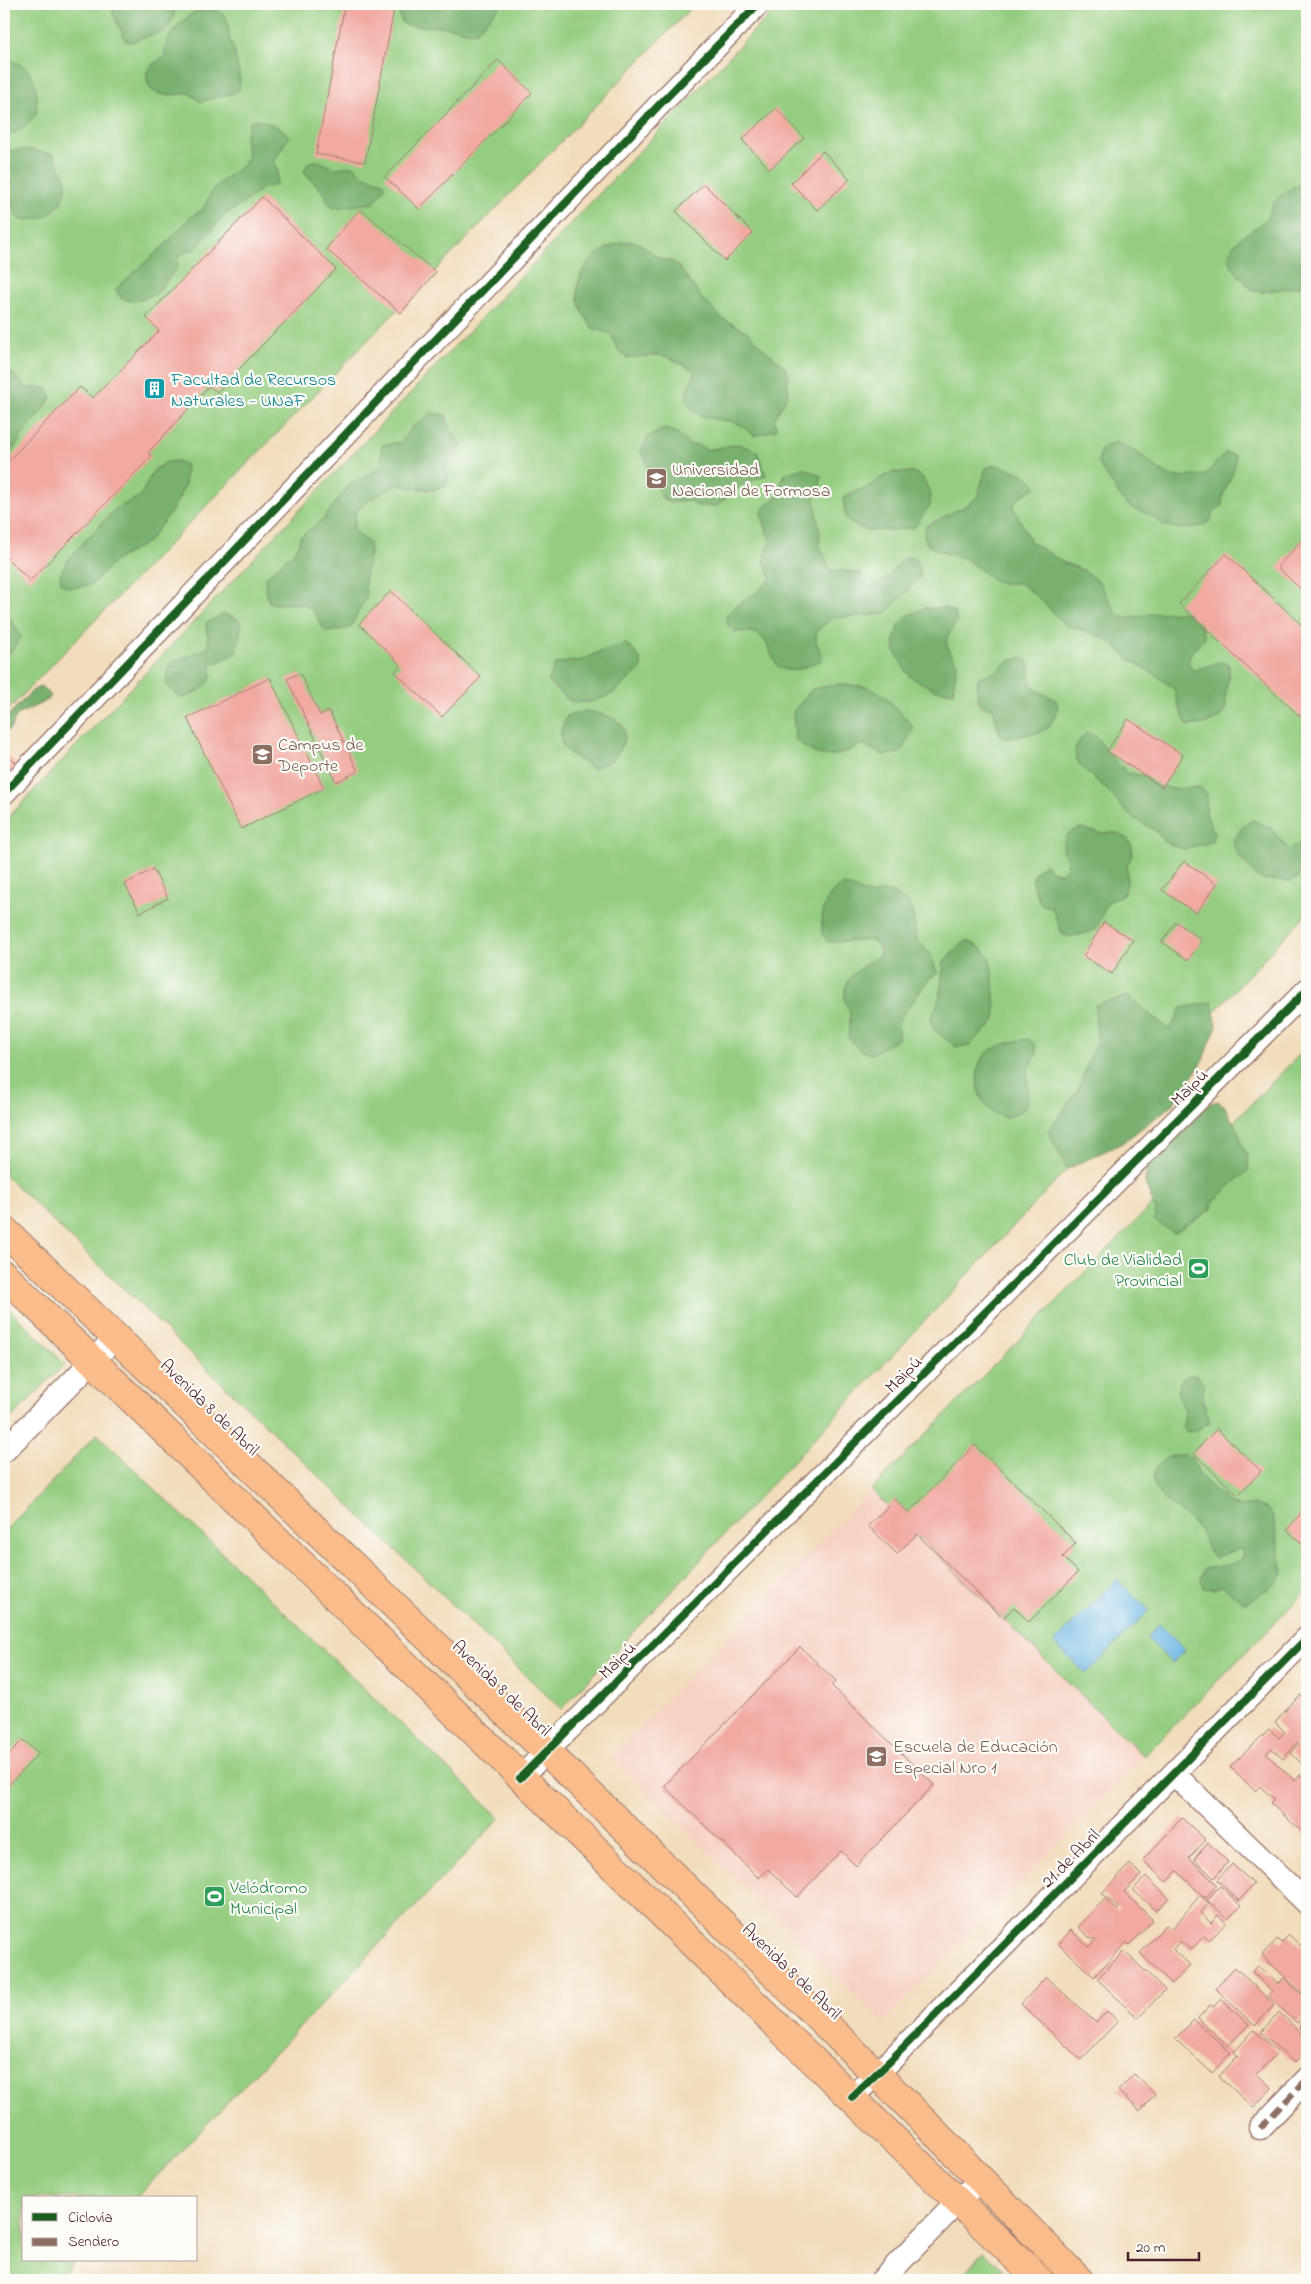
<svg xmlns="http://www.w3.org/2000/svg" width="1311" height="2284" font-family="'Indie Flower',sans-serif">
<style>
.built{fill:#f6d2c4}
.green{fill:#95cd80;stroke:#707656}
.forest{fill:#78b06e;stroke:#61684c}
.water{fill:#6cb7e5;stroke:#5b6b88}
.building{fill:#f1a9a1}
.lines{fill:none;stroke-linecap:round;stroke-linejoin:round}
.minor-casing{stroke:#9e7e73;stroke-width:25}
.major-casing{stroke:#9e7e73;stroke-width:30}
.minor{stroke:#fff;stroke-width:22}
.major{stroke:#f9bc8a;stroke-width:28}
.quiet{stroke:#8d6e63;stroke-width:6;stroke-dasharray:12 6;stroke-linecap:butt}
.cycleway-casing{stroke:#fdfcf7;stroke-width:11}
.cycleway{stroke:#1b5e20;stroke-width:8}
.labels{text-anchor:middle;stroke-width:4.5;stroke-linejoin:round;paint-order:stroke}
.culture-label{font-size:18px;fill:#0d838f;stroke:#fdfcf7;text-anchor:start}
.education-label{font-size:18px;fill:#785e54;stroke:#fdfcf7;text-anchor:start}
.street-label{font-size:18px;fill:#4a1f2b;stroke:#fdfcf7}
.leisure-label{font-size:18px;fill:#27864d;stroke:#fdfcf7;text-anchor:end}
</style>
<rect width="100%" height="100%" fill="#fdfcf7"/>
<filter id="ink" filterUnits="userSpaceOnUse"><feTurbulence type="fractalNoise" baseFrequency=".02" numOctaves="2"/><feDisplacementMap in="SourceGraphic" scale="10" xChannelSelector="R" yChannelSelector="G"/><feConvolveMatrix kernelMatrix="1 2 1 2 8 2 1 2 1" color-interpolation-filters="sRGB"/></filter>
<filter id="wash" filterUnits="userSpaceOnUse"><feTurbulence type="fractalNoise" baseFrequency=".0096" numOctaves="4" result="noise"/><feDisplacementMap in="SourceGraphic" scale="20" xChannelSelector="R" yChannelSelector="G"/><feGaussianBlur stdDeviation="1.12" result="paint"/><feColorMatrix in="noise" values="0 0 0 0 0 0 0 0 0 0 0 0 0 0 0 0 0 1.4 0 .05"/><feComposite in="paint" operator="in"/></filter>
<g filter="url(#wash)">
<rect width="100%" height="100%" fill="#f1dcbb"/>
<!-- built -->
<path class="built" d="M 871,1490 L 1144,1756 L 883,2023 L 610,1757 Z"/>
<!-- green -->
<path class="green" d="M 4,4 L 695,4 L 4,714 Z
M 779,4 L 1307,4 L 1307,913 L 561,1709 L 4,1174 L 4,822 Z
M 1307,1047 L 1307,1590 L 1144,1756 L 871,1490 Z
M 4,1304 L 65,1364 L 4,1425 Z
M 97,1434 L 500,1818 L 136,2198 L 24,2198 L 24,2260 L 76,2260 L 57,2280 L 4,2280 L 4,1532 Z
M 984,2252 L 1013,2280 L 957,2280 Z"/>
<!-- forest -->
<path class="forest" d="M 111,4 L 175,4 L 174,17 L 166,30 L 131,42 L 126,41 L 113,14 Z
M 401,4 L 502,4 L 477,31 C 466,33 457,28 446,27 C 431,25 416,29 402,23 L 399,14 Z
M 217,10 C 235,18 224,36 234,49 L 240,80 L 239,90 C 230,97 213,96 201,102 L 189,93 C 171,95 144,101 147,72 L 153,64 L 165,56 C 163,38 181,22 194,12 Z
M 4,59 C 35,65 39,86 36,114 C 26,124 19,137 4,132 Z
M 255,119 C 266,121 283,127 289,137 L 273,162 L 278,171 L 276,185 L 262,188 L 243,204 L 226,214 L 195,249 L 185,252 L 178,258 L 176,269 L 157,293 L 141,300 L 131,301 L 121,298 L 116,290 L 119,286 L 167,243 L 190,217 L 203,210 L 212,191 L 218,184 L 242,166 L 248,157 L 245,137 L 250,122 Z
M 23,149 L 53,154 L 66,180 C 69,194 57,212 44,217 C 37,220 27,219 20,220 L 16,216 L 9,193 L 4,184 L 4,152 Z
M 313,161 L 318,161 L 335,168 L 354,166 L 364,176 L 383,182 L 385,187 L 374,203 L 333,208 L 328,203 L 325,194 L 304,172 L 308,163 Z
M 1307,181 L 1307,285 L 1263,292 L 1253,291 C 1233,269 1215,256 1247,233 C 1253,229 1261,225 1266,219 C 1270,214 1271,207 1274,202 C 1282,192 1297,186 1307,181 Z
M 630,241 L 639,243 L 662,260 L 672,261 L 679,267 L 702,298 L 723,319 L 748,332 L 762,347 L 784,366 L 788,374 L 788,394 L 774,420 L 777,429 L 755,436 C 749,432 743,425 736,423 C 718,417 683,422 687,392 C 687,385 694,379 695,371 L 668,357 L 658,355 L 627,358 L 619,352 L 611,334 L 592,328 C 587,319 580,309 578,299 C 573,268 601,245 630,241 Z
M 4,369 L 14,375 L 27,388 L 47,388 L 50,392 L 51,397 L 46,406 L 24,433 L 4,463 Z
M 432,413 L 446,415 L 450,429 L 463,445 L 460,450 L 447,456 L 455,457 L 445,469 L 449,478 L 445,487 L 431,490 L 395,485 L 364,503 L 355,515 L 354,531 L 369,543 L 370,553 L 365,578 L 366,597 L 350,628 L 327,632 C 319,625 318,613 308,607 C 298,600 280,607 269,602 L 265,587 L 266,577 L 292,554 L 298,546 L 300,537 L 323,519 L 351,483 L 378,469 L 381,465 L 382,445 L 401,442 L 412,427 Z
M 664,429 L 678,433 L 688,445 L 698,445 L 707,450 L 738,444 L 757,451 L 766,475 L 739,486 L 717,506 L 697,506 L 689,500 L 670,503 L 662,498 L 641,450 L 648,437 Z
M 1116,442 L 1143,456 L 1159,470 L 1177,477 L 1205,475 L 1225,453 L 1235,455 C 1238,474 1221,487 1222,506 L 1214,511 L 1210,521 L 1202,526 L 1181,529 L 1164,525 L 1151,515 L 1132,508 L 1124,502 L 1098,463 L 1101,449 Z
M 177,461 L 186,465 L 185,485 L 174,508 L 148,542 L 116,560 L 91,585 L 70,588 L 61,583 L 60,574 L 70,557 L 114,510 L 140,496 L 154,470 L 167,462 Z
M 994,465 C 1011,469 1028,472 1036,487 L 1018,498 L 1013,507 L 1031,542 L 1064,563 L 1083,570 L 1099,582 L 1117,615 C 1131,620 1142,615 1156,613 C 1168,612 1181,612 1192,613 L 1199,620 L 1205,638 L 1191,653 L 1188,663 L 1193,671 L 1219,662 L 1228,663 C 1232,674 1227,679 1226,690 C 1225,697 1227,703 1225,709 C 1220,723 1200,726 1187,725 L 1179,708 L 1174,689 L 1155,674 L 1128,659 L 1114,644 L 1105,638 L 1064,624 L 1036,595 L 1019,583 L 998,583 L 966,559 L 936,550 L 927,544 L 924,535 L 926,526 L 969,504 L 977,498 L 986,468 Z
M 803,468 L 821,476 L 820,486 L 814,494 L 820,534 L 819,544 L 831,570 L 861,573 L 862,582 L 871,587 C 889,582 893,567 906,557 L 916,559 L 920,568 L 920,578 L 885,614 L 832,618 L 817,631 L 816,641 L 823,659 C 814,663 803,669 794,670 C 767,674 775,640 755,633 C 749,631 741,632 735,632 L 728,625 L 726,615 C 739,600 759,595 771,578 L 764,560 L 770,541 L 761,513 L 766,505 L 781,493 L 781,483 L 785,474 Z
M 895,472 L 915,473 L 923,478 L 931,495 L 930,505 L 914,528 C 896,529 859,537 847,518 C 844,512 844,504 843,498 C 852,491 860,491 869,486 C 879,480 884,475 895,472 Z
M 925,608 L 945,608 L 954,612 L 957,621 C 943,641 943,643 957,663 L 953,692 L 935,690 L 909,676 L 895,651 L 894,641 L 900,623 L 907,616 Z
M 4,611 C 13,619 15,628 21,637 L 10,653 L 4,658 Z
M 224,614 L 238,619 L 242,623 L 236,653 L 212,665 C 210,670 212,673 211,677 C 209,687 189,697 180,698 L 166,684 L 169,664 L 209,647 L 206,623 Z
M 627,644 L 640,658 L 642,668 L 612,694 L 592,702 L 571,702 L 548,682 L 555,664 L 582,660 L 608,648 Z
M 1023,657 L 1029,664 L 1031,684 L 1038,691 L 1056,700 L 1058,710 L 1049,727 L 1040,732 L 1011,738 L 1001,738 L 993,708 L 979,706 L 977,686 L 979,677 L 998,671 L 1005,663 Z
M 840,684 L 868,687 L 887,698 L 914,728 L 900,753 L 883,755 L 862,744 C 834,759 819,762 795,739 L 793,712 L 812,689 Z
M 41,686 L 51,696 L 48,700 L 17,715 L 11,728 L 4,734 L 4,720 L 32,691 Z
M 586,711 C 605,714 637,721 620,748 C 618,752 615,758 611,761 C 606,764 598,766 593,769 C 569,752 550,749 567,716 Z
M 1087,733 L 1096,736 L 1107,752 L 1128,773 L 1147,776 L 1163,786 L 1172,789 L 1200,787 L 1207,794 L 1206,814 L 1214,832 L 1212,842 L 1184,849 L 1164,842 C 1156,826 1143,826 1131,816 C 1122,809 1115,798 1107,790 C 1092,774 1057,758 1087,733 Z
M 1253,820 L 1271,828 L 1289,850 L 1302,842 L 1307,842 L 1307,866 L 1306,864 L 1302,867 L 1300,876 L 1291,881 L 1266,880 L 1257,877 L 1238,854 L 1233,839 L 1245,824 Z
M 1081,828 L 1099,833 L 1118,833 L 1127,838 L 1132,846 L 1132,856 L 1127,865 L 1127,884 L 1124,893 L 1107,903 L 1096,930 L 1072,937 L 1062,934 L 1052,907 L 1042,905 C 1033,888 1025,876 1045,864 L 1052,871 L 1061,874 L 1068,866 C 1062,848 1058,834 1081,828 Z
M 844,885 L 872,895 L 881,892 L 891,892 L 907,902 L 912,910 L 917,940 L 931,954 L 937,973 L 929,979 L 899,1020 L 898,1039 L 872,1054 L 862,1051 L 848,1038 C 848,1031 850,1025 850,1018 C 851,1011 846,1006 845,999 C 841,978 864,964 880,956 L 879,947 L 872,940 L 828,942 L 822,934 C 821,914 824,892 844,885 Z
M 967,941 C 995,951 992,969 994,994 C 994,1001 997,1011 995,1018 C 993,1029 976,1034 970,1046 L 956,1047 L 933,1029 L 931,1019 L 939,1000 L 944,962 L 955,949 Z
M 1128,996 L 1170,1030 L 1181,1008 L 1212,1002 L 1217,1026 L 1201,1064 L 1171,1106 L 1122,1143 L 1067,1169 L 1048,1131 L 1078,1090 L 1097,1039 L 1095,1005 Z
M 1029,1039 L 1036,1046 L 1036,1055 L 1027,1072 L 1028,1102 L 1023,1110 L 1005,1118 C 999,1115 993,1113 988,1108 C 976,1097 973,1067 985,1055 C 996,1044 1015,1041 1029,1039 Z
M 1218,1101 L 1225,1107 L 1239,1133 L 1241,1144 L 1247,1154 L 1249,1169 C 1244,1176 1239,1177 1233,1183 C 1226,1189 1223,1195 1214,1200 L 1211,1210 L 1174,1233 L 1154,1220 L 1156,1210 L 1145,1183 L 1147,1167 L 1141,1146 L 1208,1104 Z
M 1189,1375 L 1197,1375 L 1203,1383 L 1203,1401 L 1210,1422 L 1197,1430 L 1186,1432 L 1183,1426 L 1185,1411 L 1177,1392 L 1181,1380 Z
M 1175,1455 L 1184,1455 L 1193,1459 L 1200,1476 L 1229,1503 L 1238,1506 L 1256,1505 L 1266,1508 L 1273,1515 L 1283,1573 L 1278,1582 L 1245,1604 L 1223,1586 L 1213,1589 L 1203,1588 L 1201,1578 L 1204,1569 L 1233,1564 L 1242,1559 L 1243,1549 L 1234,1550 L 1215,1558 C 1205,1549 1205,1536 1196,1526 C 1183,1510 1145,1496 1155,1471 C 1159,1461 1165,1458 1175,1455 Z"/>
<!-- water -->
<path class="water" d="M 1117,1579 L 1149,1610 L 1086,1674 L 1054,1643 Z
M 1159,1624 L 1185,1650 L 1172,1663 L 1147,1638 Z"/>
<g id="blocks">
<!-- building -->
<path class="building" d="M 345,4 L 395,4 L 365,162 L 316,154 Z
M 498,60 L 532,93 L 419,209 L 385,177 Z
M 776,108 L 804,138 L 770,169 L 742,140 Z
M 823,151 L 850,179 L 817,210 L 791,183 Z
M 704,184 L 753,233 L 725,261 L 676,211 Z
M 262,197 L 336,269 L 217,392 L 209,386 L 148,453 L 152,456 L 30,581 L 4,555 L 4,465 L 80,387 L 93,398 L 159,331 L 146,317 Z
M 360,209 L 436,272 L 401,313 L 326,249 Z
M 1307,535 L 1307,595 L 1277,567 Z
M 1226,554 L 1307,630 L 1307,723 L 1179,604 Z
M 391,591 L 481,677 L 442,717 L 395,672 L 401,665 L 359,624 Z
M 300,673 L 320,715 L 329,711 L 358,771 L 336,782 L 287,679 Z
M 270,678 L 324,788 L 241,829 L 187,718 Z
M 1128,719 L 1183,755 L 1162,787 L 1107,751 Z
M 4,752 L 20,767 L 4,785 Z
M 1184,861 L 1217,884 L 1196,913 L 1162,890 Z
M 153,869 L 168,898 L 140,913 L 125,884 Z
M 1104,922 L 1133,940 L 1112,974 L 1083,956 Z
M 1176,922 L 1202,940 L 1188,960 L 1162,942 Z
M 1217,1429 L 1261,1471 L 1238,1495 L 1193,1453 Z
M 975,1445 L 1076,1543 L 1063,1557 L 1078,1572 L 1029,1622 L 1014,1607 L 1003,1618 L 917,1534 L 897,1554 L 868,1526 L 895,1499 L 908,1513 Z
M 1307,1506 L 1307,1548 L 1287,1530 Z
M 800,1647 L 836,1681 L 832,1686 L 934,1785 L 856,1866 L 841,1851 L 797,1897 L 768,1869 L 759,1878 L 664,1786 Z
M 1300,1695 L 1307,1702 L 1307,1769 L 1291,1753 L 1299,1744 L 1297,1743 L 1283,1759 L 1271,1748 L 1266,1754 L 1295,1781 L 1300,1775 L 1307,1781 L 1307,1836 L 1270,1803 L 1274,1799 L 1260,1786 L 1255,1791 L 1230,1767 L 1269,1729 L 1279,1738 L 1285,1732 L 1275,1722 Z
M 23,1740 L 39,1753 L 4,1790 L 4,1759 Z
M 1182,1818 L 1206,1840 L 1189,1858 L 1217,1885 L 1205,1898 L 1177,1871 L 1166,1882 L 1143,1860 Z
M 1208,1843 L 1228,1862 L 1214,1878 L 1194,1859 Z
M 1130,1864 L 1141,1875 L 1124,1892 L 1153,1920 L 1129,1945 L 1127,1942 L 1094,1977 L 1058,1944 L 1071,1930 L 1089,1947 L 1096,1939 L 1094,1938 L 1092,1940 L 1078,1927 L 1105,1899 L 1117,1910 L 1119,1908 L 1102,1893 Z
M 1232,1864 L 1254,1884 L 1239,1901 L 1217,1880 Z
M 1146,1876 L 1169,1898 L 1156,1911 L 1133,1890 Z
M 1220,1886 L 1241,1906 L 1228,1919 L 1207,1900 Z
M 1200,1895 L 1209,1903 L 1200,1913 L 1211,1923 L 1218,1915 L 1226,1923 L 1209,1941 L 1204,1936 L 1191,1950 L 1180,1941 L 1173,1949 L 1190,1965 L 1172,1984 L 1140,1953 L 1166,1925 L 1172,1929 Z
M 1289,1935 L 1307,1952 L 1307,1998 L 1262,1955 L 1277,1939 L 1281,1943 Z
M 1124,1951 L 1165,1990 L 1138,2018 L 1097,1979 Z
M 1258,1966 L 1278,1984 L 1284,1978 L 1307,2000 L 1307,2012 L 1297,2023 L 1268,1996 L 1272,1991 L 1252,1972 Z
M 1235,1967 L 1274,2005 L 1255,2026 L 1215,1988 Z
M 1046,1977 L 1096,2023 L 1107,2011 L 1118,2021 L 1081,2060 L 1021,2004 Z
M 1221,1999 L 1249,2025 L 1227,2046 L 1198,2018 L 1210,2005 L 1213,2007 Z
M 1279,2012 L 1307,2039 L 1307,2049 L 1294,2063 L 1261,2032 Z
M 1307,2018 L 1307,2035 L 1299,2027 Z
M 1194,2020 L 1231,2053 L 1212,2073 L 1175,2039 Z
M 1254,2030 L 1278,2052 L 1257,2074 L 1272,2088 L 1253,2108 L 1219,2076 L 1238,2056 L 1234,2052 Z
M 1134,2074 L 1155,2094 L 1140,2111 L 1118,2091 Z"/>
</g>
</g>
<g filter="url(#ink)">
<use href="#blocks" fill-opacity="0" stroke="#9e7e73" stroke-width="1"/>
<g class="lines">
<defs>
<path id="minor" d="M 4,793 L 660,104 L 758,4
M 4,1451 L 115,1338
M 1174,1774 L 1307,1903
M 520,1778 L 1307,990
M 852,2097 L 891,2060 L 1307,1638
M 1260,2128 L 1307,2079
M 882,2280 L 980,2179"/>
<path id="major" d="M 4,1230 L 547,1752 L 904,2101 L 1079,2280
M 4,1275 L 1039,2280"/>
</defs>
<!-- minor casing -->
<use href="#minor" class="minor-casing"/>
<!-- major casing -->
<use href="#major" class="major-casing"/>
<!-- minor -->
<use href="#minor" class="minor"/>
<!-- major -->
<use href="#major" class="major"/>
<!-- quiet -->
<path class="quiet" d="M 1260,2128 L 1307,2079"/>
<defs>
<path id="cycleway" d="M 4,793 L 660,104 L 758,4
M 520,1778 L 1307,990
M 852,2097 L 891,2060 L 1307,1638"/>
</defs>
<!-- cycleway casing -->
<use href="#cycleway" class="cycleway-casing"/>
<!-- cycleway -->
<use href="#cycleway" class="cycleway"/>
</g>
</g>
<!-- icons -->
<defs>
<symbol id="building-square" viewBox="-11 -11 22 22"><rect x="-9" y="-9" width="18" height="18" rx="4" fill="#0f9aa8" stroke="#fdfcf7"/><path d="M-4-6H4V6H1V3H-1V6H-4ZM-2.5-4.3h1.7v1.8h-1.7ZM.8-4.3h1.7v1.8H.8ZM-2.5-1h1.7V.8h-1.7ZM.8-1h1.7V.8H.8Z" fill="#fff"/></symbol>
<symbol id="university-square" viewBox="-11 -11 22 22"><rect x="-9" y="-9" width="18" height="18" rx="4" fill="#8d6e63" stroke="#fdfcf7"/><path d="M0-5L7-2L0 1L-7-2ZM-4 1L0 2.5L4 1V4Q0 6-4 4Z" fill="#fff"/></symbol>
<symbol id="stadium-square" viewBox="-11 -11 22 22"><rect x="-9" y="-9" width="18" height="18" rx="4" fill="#2e9e5b" stroke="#fdfcf7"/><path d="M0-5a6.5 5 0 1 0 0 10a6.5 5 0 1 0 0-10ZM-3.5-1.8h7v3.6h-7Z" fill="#fff"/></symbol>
<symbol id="school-square" viewBox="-11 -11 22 22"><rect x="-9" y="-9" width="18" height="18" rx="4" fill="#8d6e63" stroke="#fdfcf7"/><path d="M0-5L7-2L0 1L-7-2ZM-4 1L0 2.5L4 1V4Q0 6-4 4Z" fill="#fff"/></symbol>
</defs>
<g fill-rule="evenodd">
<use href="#building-square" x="142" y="376" width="25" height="25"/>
<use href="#university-square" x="644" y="466" width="25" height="25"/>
<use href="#university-square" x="250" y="742" width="25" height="25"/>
<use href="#stadium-square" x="1186" y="1256" width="25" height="25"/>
<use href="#school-square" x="864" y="1744" width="25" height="25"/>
<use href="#stadium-square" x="202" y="1884" width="25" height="25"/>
</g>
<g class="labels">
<!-- culture labels -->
<g class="culture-label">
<text x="171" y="385">Facultad de Recursos<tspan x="171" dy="21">Naturales - UNaF</tspan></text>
</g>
<!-- education labels -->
<g class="education-label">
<text x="672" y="475">Universidad<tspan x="672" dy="21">Nacional de Formosa</tspan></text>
<text x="278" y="750">Campus de<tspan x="278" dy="21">Deporte</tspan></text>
<text x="893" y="1752">Escuela de Educación<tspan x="893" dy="21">Especial Nro 1</tspan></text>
</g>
<!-- street labels -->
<g class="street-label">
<text transform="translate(1189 1087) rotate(-45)" y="6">Maipú</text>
<text transform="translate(903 1374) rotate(-45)" y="6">Maipú</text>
<text transform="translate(210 1407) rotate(44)" y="6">Avenida 8 de Abril</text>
<text transform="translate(617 1660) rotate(-45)" y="6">Maipú</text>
<text transform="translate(502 1688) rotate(44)" y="6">Avenida 8 de Abril</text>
<text transform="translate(1070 1858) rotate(-45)" y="6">21 de Abril</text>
<text transform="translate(792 1971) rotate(44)" y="6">Avenida 8 de Abril</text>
</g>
<!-- leisure labels -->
<g class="leisure-label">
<text x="1182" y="1265">Club de Vialidad<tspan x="1182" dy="21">Provincial</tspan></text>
<text x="230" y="1893" text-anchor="start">Velódromo<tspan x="230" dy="21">Municipal</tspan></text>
</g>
</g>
<!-- margin -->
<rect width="1311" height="2284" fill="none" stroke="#fdfcf7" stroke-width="20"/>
<!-- legend -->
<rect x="22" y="2196" width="175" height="65" fill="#fdfcf7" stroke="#b5a4a5"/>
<rect x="32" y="2213" width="25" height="8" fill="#1b5e20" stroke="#b5a4a5"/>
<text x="68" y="2222" font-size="15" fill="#4a1f2b">Ciclovía</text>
<rect x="32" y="2238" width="25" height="8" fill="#8d6e63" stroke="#b5a4a5"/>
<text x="68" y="2246" font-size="15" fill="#4a1f2b">Sendero</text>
<!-- scale -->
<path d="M1128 2252v8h71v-8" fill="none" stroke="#4a1f2b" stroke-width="2.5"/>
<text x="1136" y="2252" font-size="15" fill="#4a1f2b" stroke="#fdfcf7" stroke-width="4" paint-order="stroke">20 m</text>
</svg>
